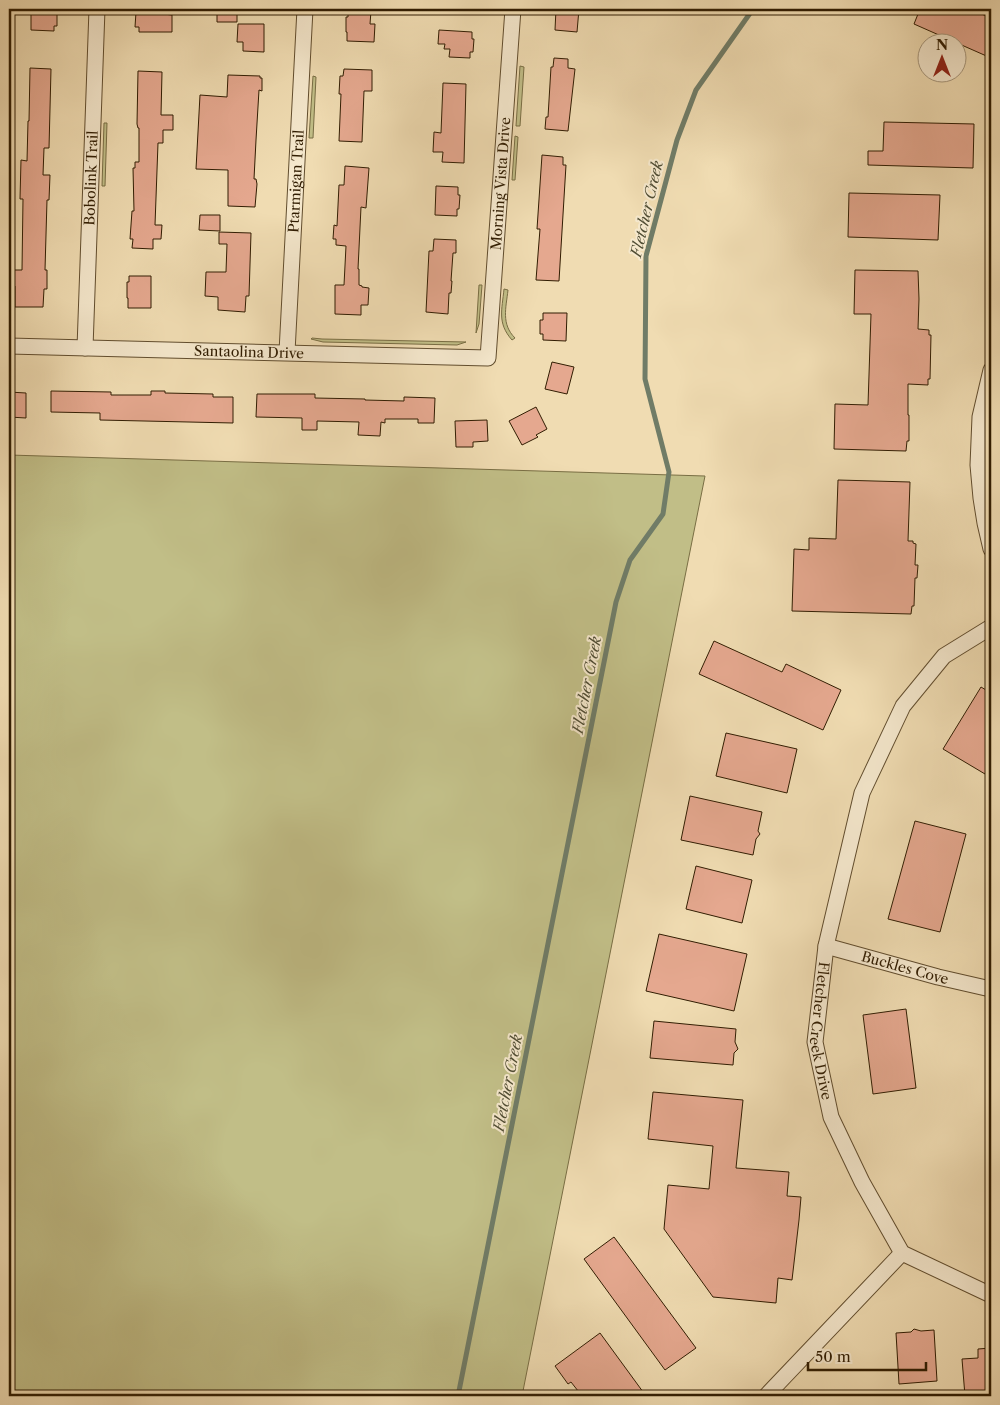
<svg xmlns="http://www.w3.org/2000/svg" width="1000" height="1405" font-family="'Libre Caslon Text',serif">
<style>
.green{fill:#c1be87;stroke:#796e44}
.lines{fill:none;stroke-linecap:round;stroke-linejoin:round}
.stream{stroke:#707c67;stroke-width:5}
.building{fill:#e5a88f;stroke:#311d02}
.minor-casing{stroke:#614d2e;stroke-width:17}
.minor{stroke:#f5e8cd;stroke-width:15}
.labels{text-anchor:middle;stroke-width:4;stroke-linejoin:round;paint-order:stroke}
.street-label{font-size:14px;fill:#311d02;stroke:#f5e8cd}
.water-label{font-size:15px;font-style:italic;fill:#504d34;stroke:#f5e8cd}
</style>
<rect width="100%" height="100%" fill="#f0dcb2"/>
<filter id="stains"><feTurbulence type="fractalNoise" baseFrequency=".004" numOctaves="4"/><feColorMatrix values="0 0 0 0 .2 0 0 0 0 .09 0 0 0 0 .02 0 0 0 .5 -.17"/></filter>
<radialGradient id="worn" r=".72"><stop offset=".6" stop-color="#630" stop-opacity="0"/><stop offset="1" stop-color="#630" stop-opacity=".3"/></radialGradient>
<!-- green -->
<path class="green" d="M 520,66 L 524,67 L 520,126 L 516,126 Z
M 313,76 L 316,77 L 313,138 L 309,138 Z
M 104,123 L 107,123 L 105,186 L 102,186 Z
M 515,136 L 518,137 L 515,180 L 512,180 Z
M 479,285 L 482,285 L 479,324 L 476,333 Z
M 504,289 L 508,290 C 506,308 501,324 515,338 L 512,340 C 497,323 502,310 504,289 Z
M 312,338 L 322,339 L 466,342 L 457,345 L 323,342 L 311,339 Z
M 9,455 L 705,476 L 522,1396 L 9,1396 Z"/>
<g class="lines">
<!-- stream -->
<path class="stream" d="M 458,1396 L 616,602 L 630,560 L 663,514 L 669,472 L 645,379 L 646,256 L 677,140 L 696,90 L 753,9"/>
</g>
<!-- building -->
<path class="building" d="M 31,9 L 54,9 L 54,11 L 57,12 L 57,26 L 54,26 L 54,31 L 31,30 Z
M 139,9 L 163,9 L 163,14 L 172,15 L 172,32 L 139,32 L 139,27 L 135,27 L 136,12 L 139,12 Z
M 217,9 L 237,9 L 237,22 L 217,22 Z
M 556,9 L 579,9 L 577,32 L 555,30 Z
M 920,9 L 970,9 L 991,18 L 991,58 L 914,24 Z
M 348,10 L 371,11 L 370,24 L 375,24 L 374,42 L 347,41 L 347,32 L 346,32 L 346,17 L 348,17 Z
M 238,24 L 264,24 L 264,52 L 243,51 L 243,42 L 237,42 Z
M 439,30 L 472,32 L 472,39 L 474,39 L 473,52 L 470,52 L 470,58 L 449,57 L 450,49 L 444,49 L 445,44 L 438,44 Z
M 554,58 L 568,59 L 568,68 L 575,69 L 568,131 L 545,129 L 546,117 L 548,117 L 551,67 L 553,67 Z
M 30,68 L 51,69 L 49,148 L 44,148 L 43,175 L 50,175 L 49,200 L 47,200 L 45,270 L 47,270 L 47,289 L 44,289 L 43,307 L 15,307 L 15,286 L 9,286 L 10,270 L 22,270 L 23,199 L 20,199 L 21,160 L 27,161 L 28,121 L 29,121 Z
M 344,69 L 372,70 L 372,91 L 364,91 L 362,142 L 339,141 L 341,94 L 339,94 L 340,76 L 343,76 Z
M 138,71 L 162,72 L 161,115 L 173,115 L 173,130 L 163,130 L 163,143 L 158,143 L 155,225 L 162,225 L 161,239 L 153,239 L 153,249 L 132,248 L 133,239 L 130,239 L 132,211 L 134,211 L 133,168 L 135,168 L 135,162 L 139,162 L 139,128 L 138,128 L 137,124 Z
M 228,75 L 260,76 L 260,78 L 262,78 L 262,91 L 259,90 L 256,140 L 254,179 L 256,179 L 257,184 L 255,207 L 228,206 L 228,170 L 196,169 L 200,95 L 227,97 Z
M 443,83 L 466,84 L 464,163 L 442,162 L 443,152 L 433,152 L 434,132 L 441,133 Z
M 884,122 L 974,124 L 973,168 L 868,165 L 868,151 L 883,151 Z
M 542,155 L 563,157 L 563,165 L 566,165 L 559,281 L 536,280 L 540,229 L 537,229 Z
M 345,166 L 369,168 L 366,208 L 361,207 L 358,269 L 359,269 L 359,285 L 362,286 L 362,287 L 369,288 L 368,305 L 361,305 L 361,315 L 335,314 L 335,285 L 344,285 L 346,246 L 336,245 L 336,239 L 333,239 L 334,225 L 337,226 L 339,185 L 344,185 Z
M 436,186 L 458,187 L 458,195 L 460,195 L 459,209 L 457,209 L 457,216 L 435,215 Z
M 849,193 L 940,195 L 938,240 L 848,237 Z
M 200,215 L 220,215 L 220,231 L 199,230 Z
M 219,232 L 251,233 L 249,296 L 246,296 L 245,312 L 218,310 L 218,297 L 205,296 L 206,272 L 226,272 L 227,244 L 219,244 Z
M 434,239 L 456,240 L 456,253 L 453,253 L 451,281 L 452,281 L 451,293 L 449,293 L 448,314 L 426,312 L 429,251 L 433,251 Z
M 855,270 L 918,271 L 919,299 L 918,329 L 929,330 L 929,335 L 931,335 L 930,379 L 928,379 L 928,385 L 908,384 L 908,415 L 909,415 L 909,441 L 907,441 L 906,451 L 834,449 L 835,404 L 868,405 L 871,314 L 854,314 Z
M 129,276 L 151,276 L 151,308 L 128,308 L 128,298 L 127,298 L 127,282 L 129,282 Z
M 543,313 L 567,313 L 566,341 L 543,340 L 543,334 L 540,334 L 540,320 L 543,320 Z
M 552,362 L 574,367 L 567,394 L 545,389 Z
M 51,391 L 111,392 L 111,395 L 151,395 L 151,391 L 165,391 L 165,393 L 213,394 L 213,397 L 233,397 L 233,423 L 100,420 L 100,413 L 51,412 Z
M 9,392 L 26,393 L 26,418 L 9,417 Z
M 257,394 L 315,394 L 315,398 L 365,399 L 365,400 L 404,401 L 404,397 L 435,398 L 434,423 L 418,423 L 418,419 L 385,419 L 385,423 L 381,422 L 380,436 L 358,435 L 359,422 L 317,421 L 317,430 L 302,430 L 302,418 L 256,417 Z
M 536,407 L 547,429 L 536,435 L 538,437 L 522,445 L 509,421 Z
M 487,420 L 488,441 L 473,442 L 473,447 L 456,447 L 455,421 Z
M 838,480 L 910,482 L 908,541 L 913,541 L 913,543 L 916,544 L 915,565 L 918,565 L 917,578 L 915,578 L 914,606 L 912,606 L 911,614 L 792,611 L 794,549 L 809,550 L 809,538 L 836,539 Z
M 714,641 L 782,672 L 786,664 L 841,690 L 823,730 L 699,674 Z
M 981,687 L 991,693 L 991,764 L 985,774 L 943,749 Z
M 726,733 L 797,749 L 787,793 L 716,776 Z
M 690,796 L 762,812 L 758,831 L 760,834 L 756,839 L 753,855 L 681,840 Z
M 915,821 L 966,834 L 940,932 L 888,919 Z
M 696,866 L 752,880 L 742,923 L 686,909 Z
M 659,934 L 747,954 L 734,1011 L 646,991 Z
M 906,1009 L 916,1088 L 873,1094 L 863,1015 Z
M 654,1021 L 736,1029 L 735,1042 L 738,1049 L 734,1053 L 733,1065 L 650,1058 Z
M 653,1092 L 743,1100 L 736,1168 L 789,1172 L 787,1196 L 801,1197 L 799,1220 L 792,1280 L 778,1278 L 776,1303 L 713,1297 L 664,1229 L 668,1185 L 709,1189 L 713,1146 L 648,1139 Z
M 614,1237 L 696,1348 L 665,1370 L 584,1259 Z
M 914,1329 L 921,1331 L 934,1330 L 937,1381 L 899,1384 L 896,1333 L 911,1332 Z
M 600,1333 L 646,1396 L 582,1396 L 571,1382 L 568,1384 L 555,1366 Z
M 991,1348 L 991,1396 L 965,1396 L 962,1359 L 978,1358 L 978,1349 Z"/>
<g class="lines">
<defs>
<g id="minor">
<path id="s1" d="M 9,346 L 488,358 L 513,9"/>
<path id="s2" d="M 85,348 L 97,9"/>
<path id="s3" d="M 287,352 L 305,9"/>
<path d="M 991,370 L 980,417 L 978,465 L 981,498 L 985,523 L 991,549"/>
<path id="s4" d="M 991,627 L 944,656 L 903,706 L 862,793 L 826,946 L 815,1042 L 831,1117 L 862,1182 L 902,1253 L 991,1295"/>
<path id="s5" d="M 826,946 L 938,977 L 986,988"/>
<path d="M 766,1396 L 902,1253"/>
</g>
</defs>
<!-- minor casing -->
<use href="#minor" class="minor-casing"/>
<!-- minor -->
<use href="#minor" class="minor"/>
</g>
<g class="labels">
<!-- street labels -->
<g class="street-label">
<text dy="5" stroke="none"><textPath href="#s2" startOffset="170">Bobolink Trail</textPath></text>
<text dy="5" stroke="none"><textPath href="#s3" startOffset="171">Ptarmigan Trail</textPath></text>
<text dy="5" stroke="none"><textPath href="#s1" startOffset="654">Morning Vista Drive</textPath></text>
<text dy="5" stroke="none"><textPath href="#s1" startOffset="240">Santaolina Drive</textPath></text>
<text dy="5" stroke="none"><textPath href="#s5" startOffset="82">Buckles Cove</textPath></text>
<text dy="5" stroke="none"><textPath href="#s4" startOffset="459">Fletcher Creek Drive</textPath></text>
</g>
<!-- water labels -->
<g class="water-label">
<text transform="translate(647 209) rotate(-77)" y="5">Fletcher Creek</text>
<text transform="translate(587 685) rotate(-79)" y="5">Fletcher Creek</text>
<text transform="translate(508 1083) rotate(-79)" y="5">Fletcher Creek</text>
</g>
</g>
<!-- margin -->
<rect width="1000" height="1405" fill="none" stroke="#f0dcb2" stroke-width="30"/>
<rect x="10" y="10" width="980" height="1385" fill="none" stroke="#311d02" stroke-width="2.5"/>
<rect x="15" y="15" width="970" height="1375" fill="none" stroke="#311d02"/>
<!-- north arrow -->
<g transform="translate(942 58)"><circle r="24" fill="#f5e8cd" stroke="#a7977c"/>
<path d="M0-4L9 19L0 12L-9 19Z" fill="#8f2418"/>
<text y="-8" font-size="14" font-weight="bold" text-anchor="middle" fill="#311d02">N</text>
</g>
<!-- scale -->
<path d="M808 1362v8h118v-8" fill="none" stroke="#311d02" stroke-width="2.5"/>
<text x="815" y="1362" font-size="15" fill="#311d02" stroke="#f5e8cd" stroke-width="4" paint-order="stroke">50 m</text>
<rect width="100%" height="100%" filter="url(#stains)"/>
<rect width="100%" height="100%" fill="url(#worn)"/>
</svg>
